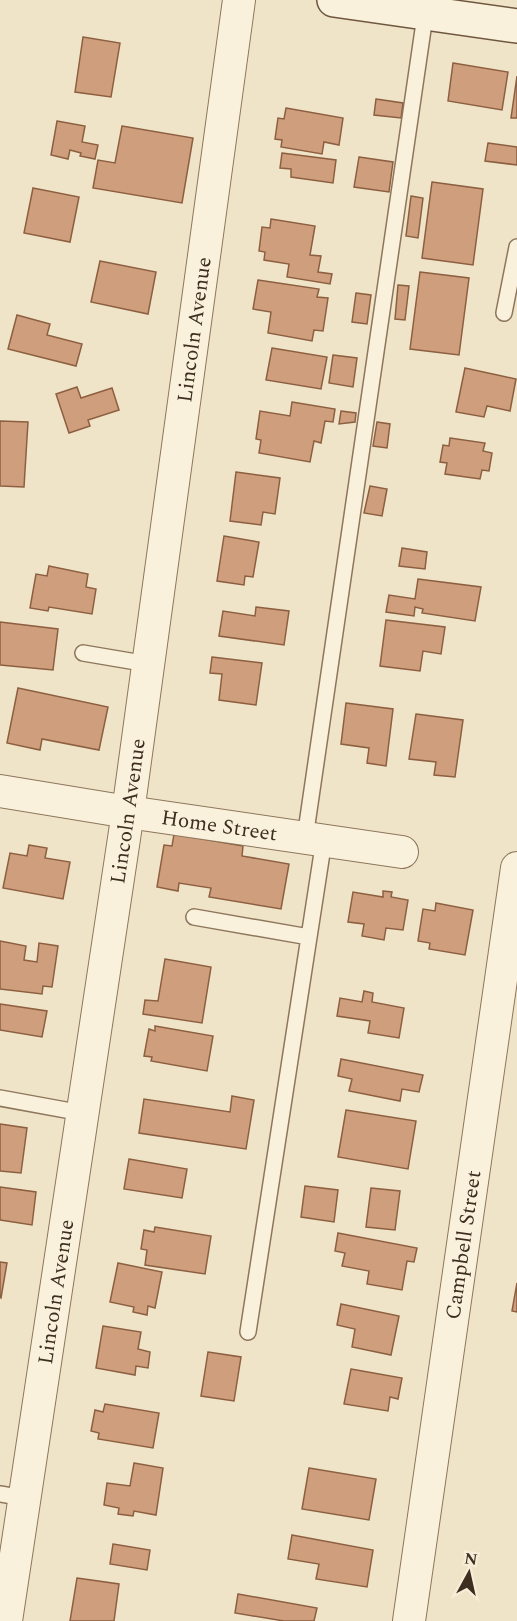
<svg xmlns="http://www.w3.org/2000/svg" width="517" height="1621" font-family="Spectral,serif">
<style>
.building{fill:#cf9f7d;stroke:#8d5f41;stroke-width:1.5}
.lines{fill:none;stroke-linecap:round;stroke-linejoin:round}
.lane-casing{stroke:#8d765c;stroke-width:18}
.street-casing{stroke:#8d765c;stroke-width:34}
.secondary-casing{stroke:#6f573f;stroke-width:36}
.lane{stroke:#faf1dc;stroke-width:15}
.street{stroke:#faf1dc;stroke-width:32}
.secondary{stroke:#faf1dc;stroke-width:33}
.labels{text-anchor:middle;stroke-width:6;stroke-linejoin:round;paint-order:stroke}
.street-label{font-size:21px;fill:#3d2e20;stroke:#f7eed8}
</style>
<rect width="100%" height="100%" fill="#f0e4c8"/>
<!-- building -->
<path class="building" d="M 83,37 L 120,43 L 111,97 L 75,92 Z
M 453,63 L 508,72 L 502,110 L 448,101 Z
M 517,76 L 517,118 L 511,118 Z
M 376,99 L 403,103 L 401,118 L 374,115 Z
M 286,108 L 343,118 L 339,145 L 324,142 L 322,154 L 281,147 L 282,140 L 275,139 L 278,118 L 284,119 Z
M 57,121 L 85,126 L 82,142 L 98,145 L 95,159 L 80,156 L 81,153 L 70,150 L 68,159 L 51,155 Z
M 122,126 L 193,138 L 182,203 L 93,188 L 98,160 L 115,163 Z
M 488,143 L 517,147 L 517,165 L 485,161 Z
M 282,153 L 336,160 L 333,183 L 291,177 L 291,169 L 280,168 Z
M 359,157 L 393,162 L 389,192 L 354,187 Z
M 432,182 L 483,189 L 473,265 L 422,258 Z
M 33,188 L 79,197 L 70,242 L 24,233 Z
M 411,196 L 423,198 L 418,238 L 406,236 Z
M 271,219 L 315,226 L 310,255 L 321,256 L 318,272 L 332,274 L 330,284 L 287,277 L 289,264 L 264,260 L 265,252 L 259,251 L 262,227 L 270,228 Z
M 100,261 L 156,272 L 148,314 L 91,302 Z
M 420,272 L 469,278 L 459,355 L 410,349 Z
M 258,280 L 319,289 L 317,297 L 328,298 L 323,331 L 314,330 L 312,341 L 268,333 L 271,312 L 253,309 Z
M 398,285 L 409,286 L 405,320 L 395,319 Z
M 356,293 L 371,295 L 367,324 L 352,322 Z
M 17,315 L 50,324 L 47,335 L 82,344 L 76,366 L 8,349 Z
M 272,348 L 327,357 L 321,389 L 266,380 Z
M 333,355 L 357,358 L 353,387 L 329,383 Z
M 465,368 L 516,379 L 510,411 L 487,406 L 484,417 L 456,412 Z
M 77,387 L 81,398 L 112,388 L 119,410 L 88,420 L 90,426 L 69,433 L 56,394 Z
M 292,402 L 335,409 L 333,422 L 325,421 L 321,443 L 314,441 L 310,462 L 259,453 L 261,440 L 256,439 L 260,411 L 290,416 Z
M 341,411 L 356,413 L 355,422 L 339,424 Z
M 0,421 L 28,422 L 24,487 L 0,486 Z
M 377,422 L 390,424 L 387,448 L 373,446 Z
M 450,438 L 485,443 L 483,451 L 492,453 L 489,471 L 482,470 L 480,479 L 445,474 L 447,463 L 440,462 L 443,445 L 449,446 Z
M 236,472 L 280,478 L 275,514 L 263,512 L 261,525 L 230,521 Z
M 370,486 L 387,489 L 382,516 L 364,513 Z
M 224,536 L 259,542 L 253,577 L 245,576 L 244,585 L 217,581 Z
M 402,548 L 427,552 L 425,569 L 399,566 Z
M 49,566 L 88,574 L 86,587 L 96,589 L 92,614 L 49,607 L 48,611 L 30,608 L 36,574 L 47,576 Z
M 418,579 L 481,587 L 475,621 L 422,613 L 423,609 L 415,607 L 414,616 L 386,612 L 389,595 L 415,599 Z
M 256,607 L 289,611 L 284,645 L 219,636 L 223,611 L 255,616 Z
M 386,620 L 445,627 L 441,654 L 423,651 L 420,671 L 380,666 Z
M 0,622 L 58,629 L 53,670 L 0,665 Z
M 212,657 L 262,663 L 256,705 L 219,700 L 222,674 L 210,673 Z
M 18,688 L 108,707 L 99,750 L 42,739 L 40,750 L 7,743 Z
M 346,703 L 393,709 L 386,766 L 367,763 L 369,748 L 341,744 Z
M 416,714 L 463,720 L 455,777 L 434,775 L 436,762 L 409,759 Z
M 174,834 L 243,846 L 242,856 L 289,864 L 281,909 L 209,897 L 211,888 L 179,883 L 178,891 L 157,887 L 164,845 L 172,846 Z
M 29,845 L 47,848 L 45,858 L 70,862 L 63,899 L 3,888 L 10,853 L 27,856 Z
M 383,891 L 392,892 L 391,897 L 408,900 L 403,930 L 386,928 L 384,940 L 362,936 L 364,924 L 348,922 L 353,892 L 383,897 Z
M 436,903 L 473,910 L 465,955 L 429,949 L 430,943 L 418,941 L 423,909 L 435,911 Z
M 0,941 L 26,946 L 24,960 L 37,962 L 39,943 L 58,946 L 52,987 L 43,986 L 42,994 L 0,989 Z
M 165,959 L 211,967 L 202,1023 L 143,1014 L 145,1000 L 158,1001 Z
M 364,991 L 373,993 L 372,1002 L 404,1008 L 399,1038 L 368,1033 L 370,1021 L 337,1016 L 340,998 L 362,1002 Z
M 0,1004 L 47,1011 L 42,1037 L 0,1030 Z
M 155,1026 L 213,1036 L 207,1071 L 151,1061 L 152,1057 L 144,1056 L 149,1029 L 155,1031 Z
M 341,1059 L 423,1075 L 419,1092 L 402,1089 L 400,1101 L 349,1091 L 352,1079 L 338,1076 Z
M 232,1096 L 254,1100 L 246,1149 L 139,1133 L 144,1099 L 230,1112 Z
M 346,1110 L 416,1121 L 408,1169 L 338,1157 Z
M 0,1124 L 27,1128 L 21,1173 L 0,1171 Z
M 129,1159 L 187,1169 L 182,1198 L 124,1189 Z
M 305,1186 L 338,1190 L 334,1222 L 301,1217 Z
M 0,1187 L 36,1192 L 32,1225 L 0,1220 Z
M 371,1188 L 400,1191 L 395,1230 L 366,1227 Z
M 155,1227 L 211,1236 L 205,1274 L 145,1265 L 147,1250 L 141,1249 L 144,1230 L 154,1232 Z
M 338,1233 L 417,1248 L 414,1262 L 407,1261 L 402,1290 L 367,1284 L 369,1271 L 342,1266 L 345,1253 L 335,1251 Z
M 0,1262 L 7,1263 L 1,1298 L 0,1297 Z
M 118,1263 L 162,1272 L 155,1308 L 148,1306 L 147,1315 L 133,1312 L 134,1307 L 110,1302 Z
M 517,1283 L 517,1312 L 512,1311 Z
M 341,1304 L 399,1316 L 391,1355 L 352,1347 L 355,1329 L 337,1325 Z
M 103,1326 L 141,1332 L 138,1349 L 150,1352 L 148,1368 L 136,1366 L 135,1375 L 96,1368 Z
M 208,1352 L 241,1357 L 234,1401 L 201,1396 Z
M 351,1369 L 402,1378 L 398,1399 L 390,1397 L 388,1411 L 344,1404 Z
M 105,1404 L 159,1413 L 153,1448 L 98,1439 L 99,1433 L 91,1431 L 95,1410 L 103,1412 Z
M 134,1463 L 163,1468 L 156,1515 L 134,1511 L 133,1516 L 118,1514 L 119,1508 L 104,1505 L 107,1483 L 130,1486 Z
M 309,1468 L 376,1479 L 369,1520 L 302,1509 Z
M 292,1535 L 373,1550 L 367,1587 L 316,1579 L 319,1564 L 288,1559 Z
M 113,1544 L 150,1550 L 147,1570 L 110,1564 Z
M 77,1578 L 119,1584 L 114,1621 L 70,1621 Z
M 238,1594 L 317,1608 L 314,1621 L 284,1621 L 235,1613 Z"/>
<g class="lines">
<defs>
<path id="lane" d="M 504,313 L 517,247
M 83,653 L 148,664
M 305,838 L 426,9
M 194,917 L 309,937
M 0,1098 L 82,1113
M 248,1332 L 324,840
M 0,1494 L 24,1498"/>
<g id="street">
<path id="s1" d="M 0,791 L 128,812 L 402,852"/>
<path id="s2" d="M 6,1621 L 128,812 L 239,0"/>
<path id="s3" d="M 409,1621 L 517,868"/>
</g>
<path id="secondary" d="M 334,0 L 517,26"/>
</defs>
<!-- lane casing -->
<use href="#lane" class="lane-casing"/>
<!-- street casing -->
<use href="#street" class="street-casing"/>
<!-- secondary casing -->
<use href="#secondary" class="secondary-casing"/>
<!-- lane -->
<use href="#lane" class="lane"/>
<!-- street -->
<use href="#street" class="street"/>
<!-- secondary -->
<use href="#secondary" class="secondary"/>
</g>
<g class="labels">
<!-- street labels -->
<g class="street-label">
<text dy="7" stroke="none"><textPath href="#s2" startOffset="1305">Lincoln Avenue</textPath></text>
<text dy="7" stroke="none"><textPath href="#s2" startOffset="819">Lincoln Avenue</textPath></text>
<text dy="7" stroke="none"><textPath href="#s1" startOffset="222">Home Street</textPath></text>
<text dy="7" stroke="none"><textPath href="#s3" startOffset="380">Campbell Street</textPath></text>
<text dy="7" stroke="none"><textPath href="#s2" startOffset="333">Lincoln Avenue</textPath></text>
</g>
</g>
<!-- north arrow -->
<g transform="translate(469 1573) rotate(8)" stroke="#f7eed8" stroke-width="4.5" paint-order="stroke">
<path d="M0-4.5L10 22L0 15L-10 22Z" fill="#3d2e20"/>
<text y="-9" font-size="16" font-weight="bold" text-anchor="middle" fill="#3d2e20">N</text>
</g>
</svg>
